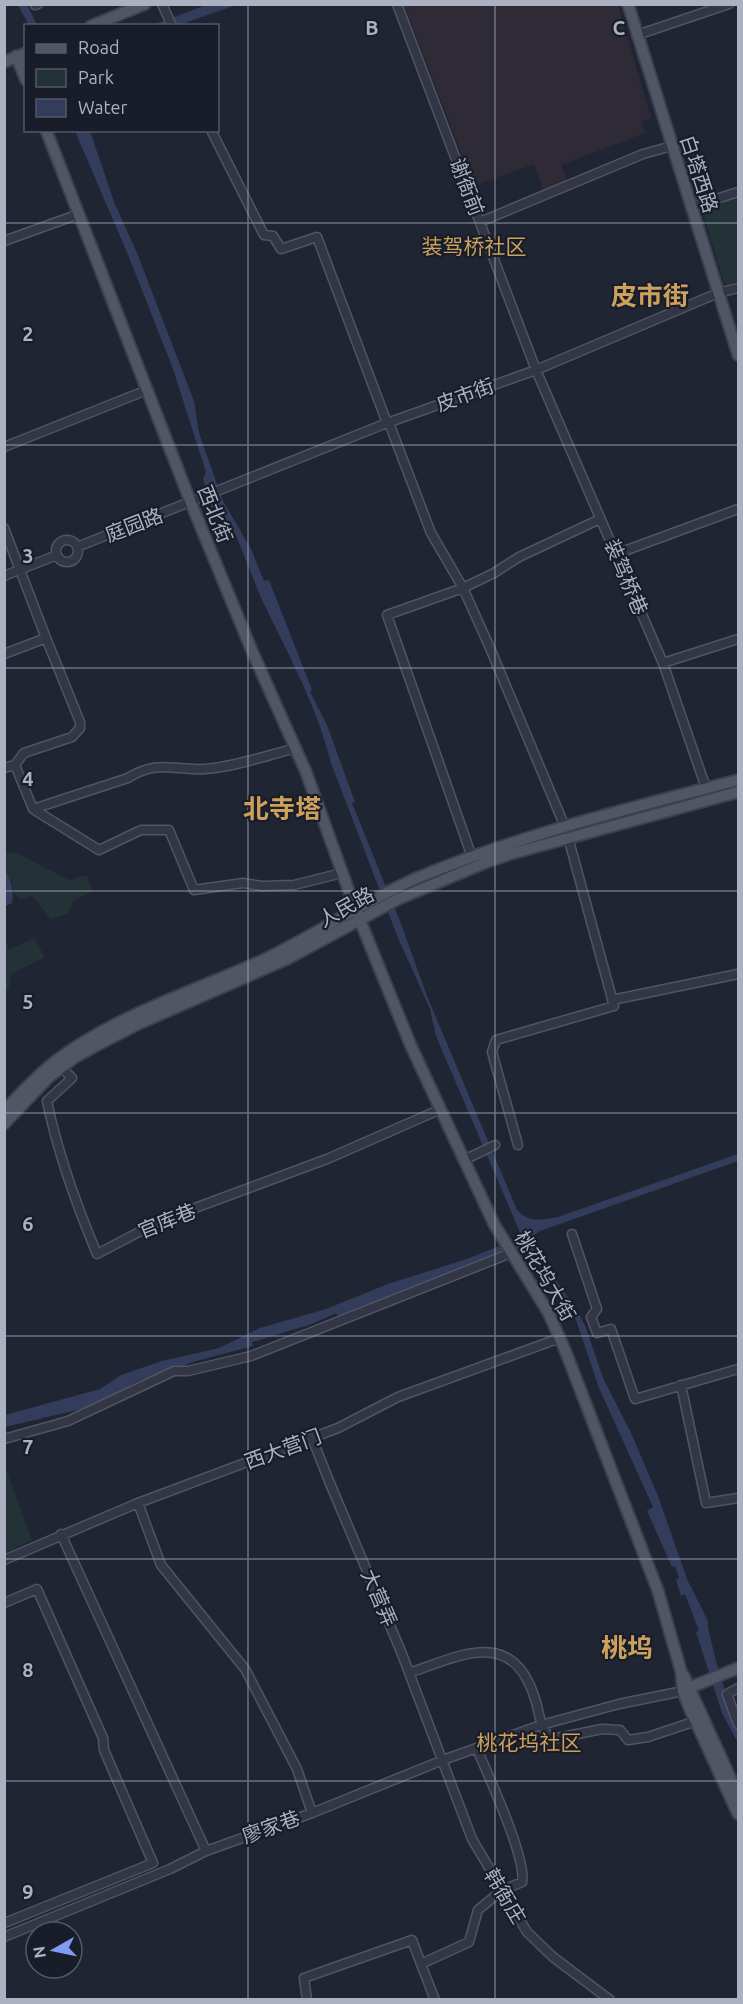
<svg xmlns="http://www.w3.org/2000/svg" width="743" height="2004" font-family="Ubuntu,'Noto Sans SC',sans-serif">
<style>
.medical{fill:#2e2a36}
.green{fill:#223236}
.water{fill:#333d5b}
.lines{fill:none;stroke-linecap:round;stroke-linejoin:round}
.minor-casing{stroke:#505463;stroke-width:11}
.major-casing{stroke:#3c404e;stroke-width:14}
.minor{stroke:#333745;stroke-width:8}
.major{stroke:#515665;stroke-width:10}
.grid{fill:none;stroke:#acb1c2;stroke-width:1.5;stroke-opacity:0.55}
.labels{text-anchor:middle;stroke-width:4.5;stroke-linejoin:round;paint-order:stroke}
.street-label{font-size:20px;fill:#acb1c2;stroke:#181d29}
.neighbourhood-label{font-size:21px;fill:#cda05c;stroke:#181d29}
.district-label{font-size:26px;font-weight:bold;fill:#cda05c;stroke:#181d29}
.grid-label{font-size:20px;text-anchor:middle;font-weight:bold;fill:#acb1c2;stroke:#181d29;stroke-width:4.5;stroke-linejoin:round;paint-order:stroke}
</style>
<rect width="100%" height="100%" fill="#202534"/>
<!-- medical -->
<path class="medical" d="M 404,5 L 618,5 L 651,118 L 641,122 L 645,133 L 561,165 L 569,186 L 545,194 L 534,164 L 474,186 Z"/>
<!-- green -->
<path class="green" d="M 738,192 L 738,282 L 727,285 L 724,282 L 700,204 Z
M 15,852 L 69,880 L 87,875 L 93,891 L 73,901 L 68,914 L 51,919 L 32,896 L 21,900 L 14,894 L 12,882 L 5,871 L 4,854 Z
M 34,938 L 45,957 L 11,974 L 9,989 L 5,990 L 5,940 L 9,950 Z
M 5,1467 L 32,1540 L 5,1553 L 4,1553 Z"/>
<!-- water -->
<path class="water" d="M 18,5 L 27,5 L 37,25 L 29,25 Z
M 206,5 L 236,5 L 179,25 L 173,25 L 172,23 L 166,25 L 150,26 Z
M 75,131 L 90,131 L 114,202 L 137,253 L 194,401 L 199,433 L 223,501 L 251,549 L 264,581 L 269,580 L 312,690 L 310,692 L 327,725 L 355,802 L 352,803 L 401,924 L 427,996 L 517,1210 C 528,1223 543,1220 558,1217 L 738,1154 L 738,1161 L 540,1231 L 533,1236 L 533,1243 L 530,1244 L 577,1310 L 586,1328 L 603,1378 L 632,1435 L 658,1496 L 687,1579 L 708,1621 L 708,1628 L 716,1661 L 727,1698 L 738,1728 L 738,1743 L 722,1713 L 696,1632 L 699,1631 L 685,1594 L 681,1596 L 676,1580 L 679,1578 L 675,1566 L 672,1567 L 647,1511 L 653,1507 L 599,1388 L 574,1314 L 526,1245 L 457,1273 L 391,1295 L 339,1319 L 336,1313 L 312,1324 L 252,1342 L 253,1346 L 196,1361 L 136,1382 L 94,1406 L 5,1427 L 5,1415 L 100,1389 L 121,1375 L 162,1361 L 219,1348 L 260,1328 L 326,1309 L 388,1284 L 467,1259 L 522,1237 L 436,1036 L 430,1009 L 398,938 L 331,763 C 317,706 288,654 263,602 C 252,578 244,553 233,529 L 230,530 L 224,514 L 220,516 L 211,506 L 203,479 L 206,472 L 173,369 L 129,257 Z
M 5,871 C 12,881 14,891 12,903 L 5,906 Z"/>
<g class="lines">
<defs>
<path id="minor" d="M 162,4 L 172,26
M 397,4 L 536,370 L 663,663 L 706,788
M 35,5 L 38,4
M 637,35 L 729,4
M 211,130 L 264,235 L 273,236 L 281,249 L 317,237 L 387,423
M 691,207 L 738,192
M 480,222 L 643,154 L 672,146
M 4,241 L 79,214
M 389,423 L 431,533 L 463,588 L 490,648 L 565,827
M 4,447 L 147,390
M 4,528 L 46,638 L 80,722 L 80,728 L 72,737 L 24,753 L 15,765 L 4,768
M56 551a11 11 0 1 1 22 0a11 11 0 1 1-22 0Z
M 77,547 L 387,423 L 536,370 L 718,293 L 738,288
M 616,554 L 738,509
M 4,576 L 57,555
M 4,654 L 46,638
M 663,663 L 738,639
M 15,765 L 33,809 L 99,850 L 141,830 L 169,830 L 194,890 L 243,883 L 262,886 L 294,885 L 342,873
M 33,809 L 128,778 C 158,759 174,771 205,769 C 234,767 268,755 297,748
M 472,857 L 387,615 L 463,588 L 494,573 L 519,557 L 600,519
M 612,1000 L 738,974
M 58,1064 L 72,1078 L 47,1101 C 58,1155 76,1204 97,1254 L 160,1221 L 327,1159 L 441,1109
M 518,1145 L 492,1052 L 496,1040 L 614,1006 L 568,837
M 464,1160 L 495,1145
M 572,1234 L 597,1309 L 591,1317 L 597,1333 L 611,1329 L 635,1399 L 738,1369
M 681,1385 L 706,1503 L 738,1498
M 312,1438 L 329,1481 L 402,1654 L 472,1839 L 527,1932 L 553,1957 L 610,2000
M 4,1439 L 68,1421 L 174,1371 L 188,1371 L 251,1356 L 511,1253
M 138,1503 L 161,1565 L 245,1669 L 297,1769 L 312,1813
M 61,1534 L 206,1851
M 4,1560 L 138,1503 L 338,1428 L 398,1397 L 560,1338
M 4,1603 L 37,1589 L 103,1738 L 104,1750 L 153,1863 L 7,1922 L 4,1921
M 409,1673 C 462,1655 514,1626 536,1702 C 540,1716 540,1729 552,1739 L 602,1729 L 620,1730 L 628,1740 L 648,1737 L 696,1721
M 738,1688 L 727,1694 L 738,1724
M 4,1937 L 170,1869 L 206,1851 L 312,1813 L 443,1760 L 541,1725 L 619,1704 L 683,1691
M 307,2000 L 304,1978 L 412,1940 L 421,1964
M 435,2000 L 421,1964 L 469,1942 L 478,1910 L 501,1891 L 522,1882 C 527,1859 488,1775 477,1749"/>
<path id="major" d="M 628,4 L 738,355
M 91,26 L 145,4
M 16,56 L 26,80
M 4,62 L 26,53
M 46,130 L 191,503 L 252,651 L 306,772 L 355,908 L 411,1046 L 494,1224 L 548,1312 L 565,1350 L 658,1591 L 681,1671 L 683,1691 L 689,1707 L 738,1814
M 4,1111 C 21,1093 37,1075 57,1060 C 117,1015 193,992 261,961 C 314,936 363,902 417,878 C 520,835 630,808 738,780
M 4,1124 L 49,1077 L 74,1058 L 101,1043 L 138,1024 L 287,959 L 398,899 L 487,862 L 510,854 L 738,792
M 684,1676 L 738,1795
M 686,1689 L 738,1668"/>
</defs>
<!-- minor casing -->
<use href="#minor" class="minor-casing"/>
<!-- major casing -->
<use href="#major" class="major-casing"/>
<!-- minor -->
<use href="#minor" class="minor"/>
<!-- major -->
<use href="#major" class="major"/>
</g>
<!-- grid -->
<path class="grid" d="M 248,4 L 248,2000M 495,4 L 495,2000M 4,223 L 738,223M 4,445 L 738,445M 4,668 L 738,668M 4,891 L 738,891M 4,1113 L 738,1113M 4,1336 L 738,1336M 4,1559 L 738,1559M 4,1781 L 738,1781"/>
<g class="labels">
<!-- street labels -->
<g class="street-label">
<text transform="translate(699 174) rotate(72)" y="7">白塔西路</text>
<text transform="translate(467 187) rotate(69)" y="7">谢衙前</text>
<text transform="translate(465 395) rotate(-20)" y="7">皮市街</text>
<text transform="translate(215 514) rotate(68)" y="7">西北街</text>
<text transform="translate(134 525) rotate(-21)" y="7">庭园路</text>
<text transform="translate(626 577) rotate(67)" y="7">装驾桥巷</text>
<text transform="translate(346 907) rotate(-29)" y="7">人民路</text>
<text transform="translate(167 1221) rotate(-22)" y="7">官库巷</text>
<text transform="translate(545 1276) rotate(60)" y="7">桃花坞大街</text>
<text transform="translate(283 1449) rotate(-20)" y="7">西大营门</text>
<text transform="translate(379 1598) rotate(67)" y="7">大营弄</text>
<text transform="translate(271 1827) rotate(-20)" y="7">廖家巷</text>
<text transform="translate(505 1896) rotate(59)" y="7">韩衙庄</text>
</g>
<!-- neighbourhood labels -->
<g class="neighbourhood-label">
<text x="474" y="254">装驾桥社区</text>
<text x="529" y="1750">桃花坞社区</text>
</g>
<!-- district labels -->
<g class="district-label">
<text x="650" y="305">皮市街</text>
<text x="282" y="818">北寺塔</text>
<text x="627" y="1657">桃坞</text>
</g>
</g>
<g class="grid-label">
<text x="372" y="35">B</text>
<text x="619" y="35">C</text>
<text x="28" y="341">2</text>
<text x="28" y="563">3</text>
<text x="28" y="786">4</text>
<text x="28" y="1009">5</text>
<text x="28" y="1231">6</text>
<text x="28" y="1454">7</text>
<text x="28" y="1677">8</text>
<text x="28" y="1899">9</text>
</g>
<!-- border -->
<rect width="743" height="2004" fill="none" stroke="#acb1c2" stroke-width="12"/>
<!-- legend -->
<rect x="24" y="24" width="195" height="108" fill="#181d29" stroke="#535866" stroke-width="1.5"/>
<rect x="36" y="44" width="30" height="9" fill="#515665" stroke="#535866" stroke-width="1.5"/>
<text x="78" y="54" font-size="18" fill="#acb1c2">Road</text>
<rect x="36" y="69" width="30" height="18" fill="#223236" stroke="#535866" stroke-width="1.5"/>
<text x="78" y="84" font-size="18" fill="#acb1c2">Park</text>
<rect x="36" y="99" width="30" height="18" fill="#333d5b" stroke="#535866" stroke-width="1.5"/>
<text x="78" y="114" font-size="18" fill="#acb1c2">Water</text>
<!-- north arrow -->
<g transform="translate(54 1950) rotate(261)"><circle r="28" fill="#181d29" stroke="#535866" stroke-width="1.5"/>
<path d="M0-4.5L10 22L0 15L-10 22Z" fill="#819af2"/>
<text y="-9" font-size="16" font-weight="bold" text-anchor="middle" fill="#acb1c2">N</text>
</g>
</svg>
